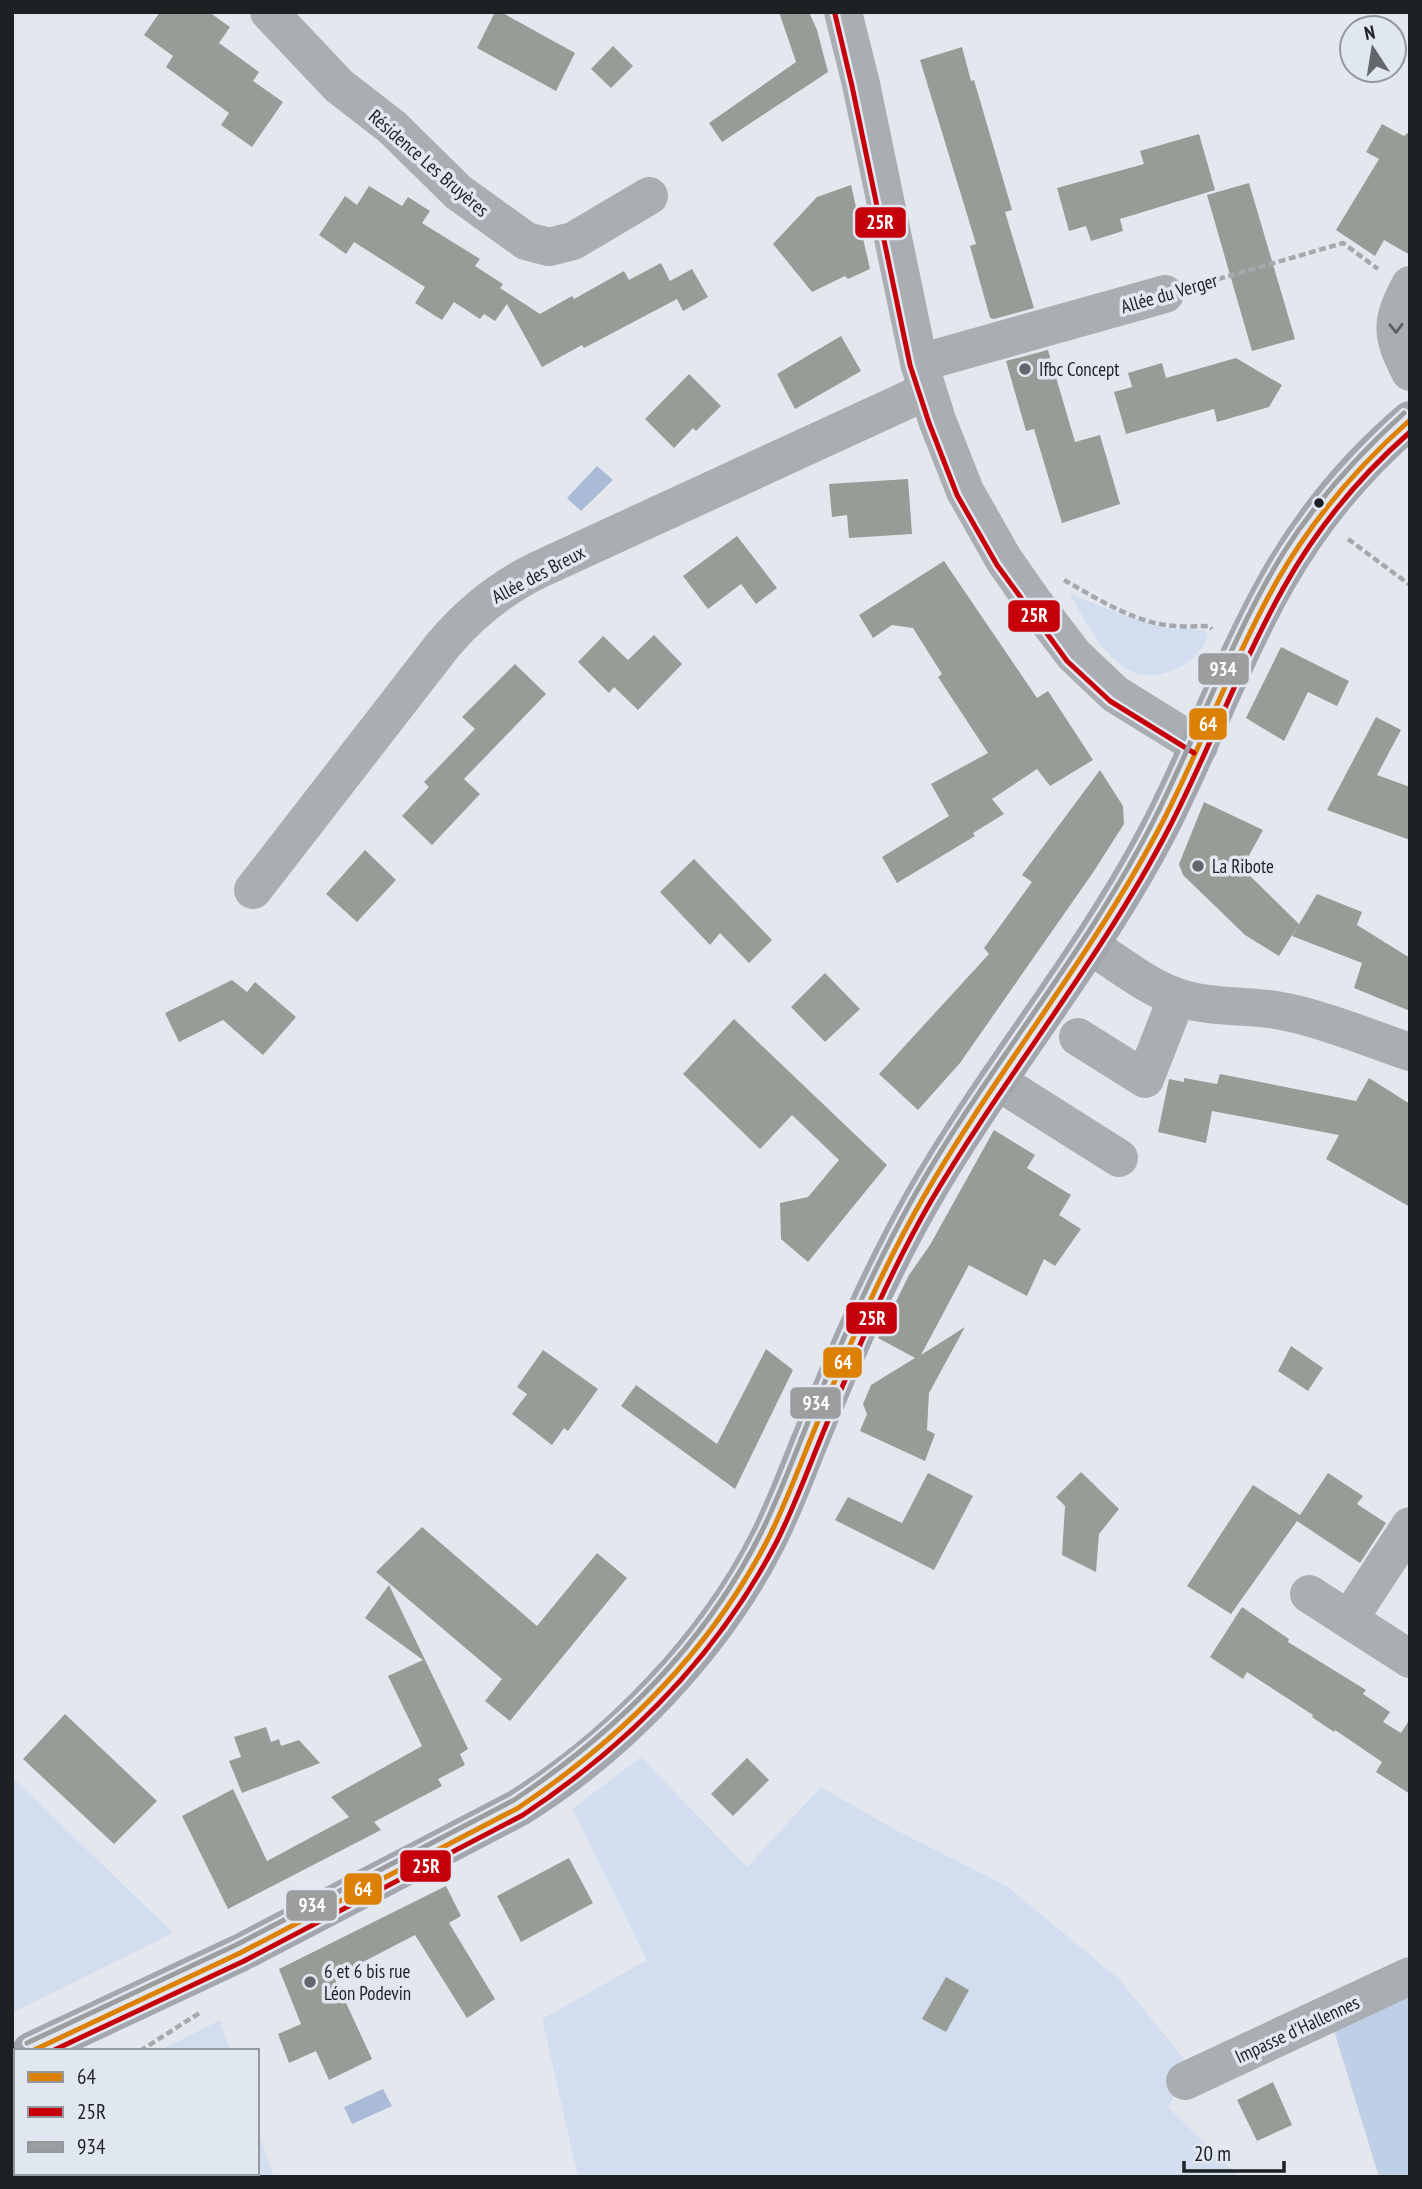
<svg xmlns="http://www.w3.org/2000/svg" width="1422" height="2189" font-family="'PT Sans Narrow',sans-serif">
<style>
.green{fill:#d2deef}
.forest{fill:#bfcfe6}
.water{fill:#a9bbd7}
.building{fill:#989c97}
.lines{fill:none;stroke-linecap:round;stroke-linejoin:round}
.path{stroke:#a5a8ad;stroke-width:4.5;stroke-dasharray:7 3.5;stroke-linecap:butt}
.minor{stroke:#aaaeb3;stroke-width:38}
.major{stroke:#a2a7ad;stroke-width:38}
.bus-1-casing{stroke:#e1e7f1;stroke-width:10}
.bus-2-casing{stroke:#e1e7f1;stroke-width:10}
.bus-3-casing{stroke:#e1e7f1;stroke-width:10}
.bus-1{stroke:#dd8105;stroke-width:5}
.bus-2{stroke:#c5000a;stroke-width:5}
.bus-3{stroke:#9c9d9e;stroke-width:5}
.oneway{stroke:#5d6064}
.poi-dot{fill:#63676b;stroke:#e1e7f1;stroke-width:2.5}
.bus-dot{fill:#1e2124;stroke:#e1e7f1;stroke-width:2.5}
.labels{text-anchor:middle;stroke-width:7;stroke-linejoin:round;paint-order:stroke}
.street-label{font-size:19px;fill:#1e2124;stroke:#e1e7f1}
.poi-label{font-size:19px;fill:#1e2124;stroke:#e1e7f1;text-anchor:start}
.line-badge{stroke:#e1e7f1;stroke-width:2.5}
.badge-label{font-size:19px;text-anchor:middle;font-weight:bold;fill:#fff}
</style>
<rect width="100%" height="100%" fill="#e4e8ee"/>
<!-- green -->
<path class="green" d="M 1069,593 C 1101,606 1132,620 1166,628 C 1179,631 1198,626 1208,634 C 1202,651 1192,662 1176,669 C 1120,696 1092,631 1069,593 Z
M 641,1757 L 747,1867 L 821,1787 L 892,1828 L 1008,1887 L 1119,1979 L 1190,2066 L 1168,2107 L 1239,2177 L 578,2177 L 542,2019 L 647,1960 L 572,1809 Z
M 12,1777 L 173,1933 L 12,2013 Z
M 220,2020 L 230,2051 L 159,2051 Z
M 16,2124 L 16,2173 L 257,2173 L 257,2129 L 274,2177 L 12,2177 L 12,2126 Z"/>
<!-- forest -->
<path class="forest" d="M 1410,1989 L 1410,2177 L 1379,2177 L 1332,2024 Z"/>
<!-- water -->
<path class="water" d="M 597,466 L 613,480 L 581,511 L 567,498 Z
M 383,2089 L 392,2106 L 352,2124 L 344,2107 Z"/>
<!-- building -->
<path class="building" d="M 160,12 L 209,12 L 230,27 L 219,43 L 259,72 L 253,81 L 283,102 L 252,147 L 221,125 L 229,113 L 166,67 L 173,56 L 144,35 Z
M 495,12 L 501,12 L 575,53 L 556,91 L 477,48 Z
M 779,12 L 809,12 L 817,30 L 828,72 L 722,142 L 709,123 L 796,62 Z
M 613,46 L 633,66 L 611,88 L 591,69 Z
M 962,47 L 971,81 L 974,80 L 1012,210 L 1005,212 L 1034,308 L 994,319 L 990,318 L 970,246 L 976,244 L 920,60 Z
M 1382,124 L 1404,136 L 1410,131 L 1410,255 L 1384,240 L 1375,256 L 1336,230 L 1379,159 L 1366,152 Z
M 1199,134 L 1215,190 L 1120,219 L 1123,231 L 1091,241 L 1086,226 L 1069,231 L 1057,188 L 1144,164 L 1140,151 Z
M 1249,183 L 1295,339 L 1252,351 L 1207,195 Z
M 851,185 L 870,269 L 848,279 L 845,276 L 812,292 L 773,244 L 817,197 Z
M 369,186 L 402,206 L 408,197 L 430,211 L 422,223 L 480,259 L 475,266 L 503,284 L 500,288 L 540,314 L 572,296 L 574,299 L 624,271 L 629,280 L 661,263 L 670,281 L 692,269 L 708,297 L 683,311 L 677,299 L 584,348 L 582,345 L 542,367 L 507,304 L 495,321 L 484,314 L 480,319 L 454,302 L 442,320 L 415,303 L 425,287 L 354,242 L 346,254 L 319,235 L 345,196 L 357,205 Z
M 841,336 L 861,371 L 795,409 L 777,374 Z
M 1048,350 L 1075,442 L 1100,435 L 1120,504 L 1062,523 L 1034,429 L 1026,431 L 1006,361 Z
M 1236,358 L 1282,385 L 1269,407 L 1217,422 L 1214,409 L 1126,434 L 1114,392 L 1132,387 L 1128,373 L 1162,363 L 1166,378 Z
M 689,374 L 721,406 L 696,431 L 693,428 L 674,448 L 645,419 Z
M 908,479 L 912,534 L 849,538 L 847,515 L 832,517 L 829,484 Z
M 737,536 L 777,588 L 756,604 L 741,584 L 708,609 L 683,576 Z
M 944,561 L 1037,698 L 1048,691 L 1093,760 L 1050,786 L 1037,769 L 992,799 L 1004,814 L 973,833 L 975,836 L 897,883 L 882,857 L 949,816 L 931,784 L 988,753 L 938,677 L 942,674 L 913,628 L 892,625 L 873,638 L 859,615 Z
M 654,635 L 682,664 L 638,710 L 614,687 L 609,693 L 578,662 L 603,636 L 628,660 Z
M 1281,647 L 1349,681 L 1337,706 L 1308,692 L 1284,741 L 1246,718 Z
M 515,664 L 546,694 L 464,779 L 480,794 L 432,845 L 402,816 L 429,787 L 424,782 L 475,729 L 462,717 Z
M 1376,717 L 1401,730 L 1377,775 L 1410,787 L 1410,840 L 1327,810 Z
M 1100,770 L 1123,806 L 1124,824 L 1092,874 L 960,1063 L 918,1110 L 879,1074 L 989,954 L 984,948 L 1032,882 L 1022,875 Z
M 1204,802 L 1263,830 L 1242,868 L 1299,924 L 1279,956 L 1245,935 L 1183,875 L 1179,864 Z
M 365,850 L 396,880 L 357,922 L 326,894 Z
M 694,859 L 772,940 L 749,963 L 720,933 L 710,945 L 660,892 Z
M 1317,894 L 1362,912 L 1357,925 L 1410,958 L 1410,1011 L 1354,988 L 1362,963 L 1292,936 Z
M 825,973 L 860,1009 L 825,1042 L 791,1007 Z
M 232,980 L 247,992 L 255,982 L 296,1017 L 263,1055 L 223,1020 L 179,1042 L 165,1013 Z
M 734,1019 L 887,1165 L 808,1262 L 781,1239 L 780,1203 L 808,1197 L 839,1160 L 792,1115 L 760,1149 L 683,1074 Z
M 1220,1074 L 1356,1101 L 1369,1078 L 1410,1104 L 1410,1207 L 1326,1159 L 1339,1135 L 1212,1111 L 1206,1143 L 1158,1132 L 1169,1079 L 1184,1082 L 1184,1078 L 1217,1084 Z
M 994,1130 L 1035,1155 L 1027,1168 L 1071,1195 L 1059,1215 L 1081,1229 L 1055,1266 L 1044,1259 L 1027,1296 L 969,1265 L 921,1355 L 965,1327 L 929,1393 L 927,1430 L 935,1434 L 925,1461 L 860,1431 L 867,1414 L 863,1404 L 871,1385 L 915,1358 L 878,1338 L 909,1275 L 930,1245 Z
M 1291,1346 L 1323,1368 L 1308,1391 L 1278,1371 Z
M 766,1349 L 793,1370 L 735,1489 L 621,1406 L 636,1385 L 717,1444 Z
M 543,1350 L 598,1389 L 568,1431 L 564,1428 L 552,1445 L 512,1414 L 527,1394 L 517,1387 Z
M 1081,1472 L 1119,1509 L 1099,1534 L 1096,1572 L 1062,1555 L 1065,1506 L 1056,1497 Z
M 928,1473 L 973,1496 L 934,1570 L 835,1520 L 848,1497 L 902,1523 Z
M 1328,1473 L 1363,1496 L 1357,1504 L 1386,1523 L 1360,1563 L 1297,1521 L 1231,1614 L 1187,1586 L 1253,1485 L 1300,1515 Z
M 422,1527 L 537,1626 L 597,1553 L 627,1578 L 510,1721 L 485,1701 L 502,1679 L 376,1572 Z
M 389,1585 L 468,1749 L 460,1754 L 465,1765 L 438,1779 L 442,1786 L 374,1822 L 381,1830 L 228,1909 L 182,1816 L 233,1789 L 267,1861 L 349,1817 L 331,1797 L 422,1746 L 388,1676 L 423,1660 L 365,1618 Z
M 1242,1607 L 1289,1639 L 1288,1642 L 1366,1690 L 1363,1694 L 1390,1712 L 1383,1722 L 1401,1733 L 1410,1719 L 1410,1794 L 1376,1772 L 1382,1762 L 1335,1730 L 1334,1732 L 1312,1717 L 1313,1715 L 1247,1672 L 1243,1679 L 1210,1657 Z
M 65,1714 L 157,1801 L 114,1844 L 23,1759 Z
M 266,1727 L 271,1742 L 279,1739 L 281,1746 L 299,1740 L 320,1763 L 242,1793 L 229,1761 L 241,1757 L 234,1737 Z
M 747,1758 L 769,1780 L 733,1816 L 711,1794 Z
M 569,1858 L 593,1903 L 521,1942 L 497,1896 Z
M 446,1886 L 461,1916 L 449,1923 L 495,1999 L 467,2018 L 415,1935 L 334,1977 L 372,2059 L 329,2080 L 316,2051 L 289,2063 L 278,2034 L 301,2024 L 279,1969 Z
M 946,1977 L 969,1990 L 946,2032 L 922,2019 Z
M 1273,2082 L 1292,2125 L 1257,2141 L 1237,2100 Z"/>
<g class="lines">
<!-- path -->
<path class="path" d="M 1198,285 L 1343,243 L 1378,269
M 1348,539 L 1410,585
M 1064,580 C 1098,599 1136,624 1176,626 C 1187,627 1198,626 1209,626 L 1212,629
M 140,2051 L 201,2012"/>
<!-- minor -->
<path class="minor" d="M 269,12 L 339,86 L 392,127 L 458,192 L 526,241 L 549,247 L 573,241 L 649,196
M 843,12 L 861,84 L 919,363 L 937,420 L 965,491 L 1004,560 L 1032,600 L 1074,655 L 1115,694 L 1199,746
M 1410,285 C 1390,323 1391,334 1410,372
M 919,363 L 1165,294
M 253,890 L 443,645 C 470,613 499,589 538,570 L 927,391
M 1091,946 C 1119,964 1148,988 1180,998 C 1211,1008 1244,1005 1276,1010 C 1322,1018 1366,1037 1410,1052
M 1078,1037 L 1145,1079 L 1177,997
M 997,1081 L 1119,1158
M 1309,1594 L 1410,1659
M 1349,1619 L 1410,1526
M 1185,2081 L 1410,1976"/>
<!-- major -->
<path class="major" d="M 31,2051 L 240,1953 L 518,1808 C 618,1746 714,1646 767,1541 C 785,1506 798,1469 813,1433 C 846,1353 880,1273 923,1198 C 997,1069 1094,956 1162,823 C 1202,744 1233,659 1277,581 C 1311,521 1357,465 1410,420
M 12,2079 L 16,2077"/>
<defs>
<path id="bus-1" d="M 32,2051 L 240,1953 L 518,1808 C 621,1739 709,1652 767,1541 C 786,1504 800,1464 816,1426 C 848,1348 881,1271 923,1198 C 997,1070 1093,955 1162,823 C 1203,744 1233,659 1277,581 C 1312,520 1357,467 1410,420"/>
<path id="bus-2" d="M 835,14 L 852,86 L 910,365 L 929,423 L 957,495 L 997,565 L 1067,661 L 1110,701 L 1194,753
M 52,2051 L 244,1961 L 523,1815 C 628,1745 717,1656 776,1543 C 795,1506 809,1466 825,1428 C 857,1351 889,1273 931,1201 C 1006,1074 1101,959 1169,828 C 1210,749 1240,665 1284,587 C 1317,528 1360,476 1410,432"/>
<path id="bus-3" d="M 27,2043 L 236,1945 L 514,1800 C 616,1732 705,1644 761,1533 C 781,1493 796,1451 813,1410 C 843,1337 875,1266 913,1198 C 988,1066 1088,951 1156,816 C 1200,729 1232,635 1284,552 C 1317,500 1358,455 1404,413"/>
</defs>
<!-- bus-1 casing -->
<use href="#bus-1" class="bus-1-casing"/>
<!-- bus-2 casing -->
<use href="#bus-2" class="bus-2-casing"/>
<!-- bus-3 casing -->
<use href="#bus-3" class="bus-3-casing"/>
<!-- bus-1 -->
<use href="#bus-1" class="bus-1"/>
<!-- bus-2 -->
<use href="#bus-2" class="bus-2"/>
<!-- bus-3 -->
<use href="#bus-3" class="bus-3"/>
</g>
<!-- one-way arrows -->
<defs><path id="oneway-chevron" d="M-2-3.5L2.5 0L-2 3.5" fill="none" stroke-width="1.6" stroke-linecap="round" stroke-linejoin="round" transform="scale(1.75)"/></defs>
<use class="oneway" href="#oneway-chevron" transform="translate(1396 328) rotate(89)"/>
<!-- markers -->
<g class="poi-dot">
<circle cx="1025" cy="369" r="7"/>
<circle cx="1198" cy="866" r="7"/>
<circle cx="310" cy="1982" r="7"/>
</g>
<circle class="bus-dot" cx="1319" cy="503" r="6"/>
<g class="labels">
<!-- street labels -->
<g class="street-label">
<text transform="translate(429 163) rotate(41)" y="7">Résidence Les Bruyères</text>
<text transform="translate(1169 293) rotate(-16)" y="7">Allée du Verger</text>
<text transform="translate(538 574) rotate(-28)" y="7">Allée des Breux</text>
<text transform="translate(1297 2029) rotate(-25)" y="7">Impasse d'Hallennes</text>
</g>
<!-- poi labels -->
<g class="poi-label">
<text x="1039" y="376">Ifbc Concept</text>
<text x="1212" y="873">La Ribote</text>
<text x="324" y="1978">6 et 6 bis rue<tspan x="324" dy="22">Léon Podevin</tspan></text>
</g>
</g>
<g class="line-badge">
<rect x="854" y="206" width="53" height="33" rx="7" fill="#c5000a"/>
<rect x="1007" y="599" width="54" height="34" rx="7" fill="#c5000a"/>
<rect x="1197" y="652" width="53" height="34" rx="7" fill="#9c9d9e"/>
<rect x="1188" y="707" width="40" height="34" rx="7" fill="#dd8105"/>
<rect x="845" y="1301" width="53" height="34" rx="7" fill="#c5000a"/>
<rect x="822" y="1346" width="41" height="33" rx="7" fill="#dd8105"/>
<rect x="789" y="1386" width="53" height="34" rx="7" fill="#9c9d9e"/>
<rect x="399" y="1849" width="53" height="34" rx="7" fill="#c5000a"/>
<rect x="343" y="1872" width="40" height="34" rx="7" fill="#dd8105"/>
<rect x="285" y="1889" width="53" height="33" rx="7" fill="#9c9d9e"/>
</g>
<g class="badge-label">
<text x="880" y="229">25R</text>
<text x="1034" y="622">25R</text>
<text x="1223" y="676">934</text>
<text x="1208" y="731">64</text>
<text x="872" y="1325">25R</text>
<text x="843" y="1369">64</text>
<text x="816" y="1410">934</text>
<text x="426" y="1873">25R</text>
<text x="363" y="1896">64</text>
<text x="312" y="1912">934</text>
</g>
<!-- border -->
<rect width="1422" height="2189" fill="none" stroke="#1e2124" stroke-width="28"/>
<!-- legend -->
<rect x="14" y="2049" width="245" height="126" fill="#e1e7f1" stroke="#93989f" stroke-width="2"/>
<rect x="28" y="2072" width="35" height="10" fill="#dd8105" stroke="#93989f" stroke-width="2"/>
<text x="77" y="2084" font-size="21" fill="#1e2124">64</text>
<rect x="28" y="2107" width="35" height="10" fill="#c5000a" stroke="#93989f" stroke-width="2"/>
<text x="77" y="2119" font-size="21" fill="#1e2124">25R</text>
<rect x="28" y="2142" width="35" height="10" fill="#9c9d9e" stroke="#93989f" stroke-width="2"/>
<text x="77" y="2154" font-size="21" fill="#1e2124">934</text>
<!-- north arrow -->
<g transform="translate(1373 49) rotate(348)"><circle r="33" fill="#e1e7f1" stroke="#93989f" stroke-width="2"/>
<path d="M0-5L12 26L0 18L-12 26Z" fill="#63676b"/>
<text y="-10" font-size="19" font-weight="bold" text-anchor="middle" fill="#1e2124">N</text>
</g>
<!-- scale -->
<path d="M1184 2161v10h100v-10" fill="none" stroke="#1e2124" stroke-width="3.5"/>
<text x="1194" y="2161" font-size="21" fill="#1e2124" stroke="#e1e7f1" stroke-width="5" paint-order="stroke">20 m</text>
</svg>
